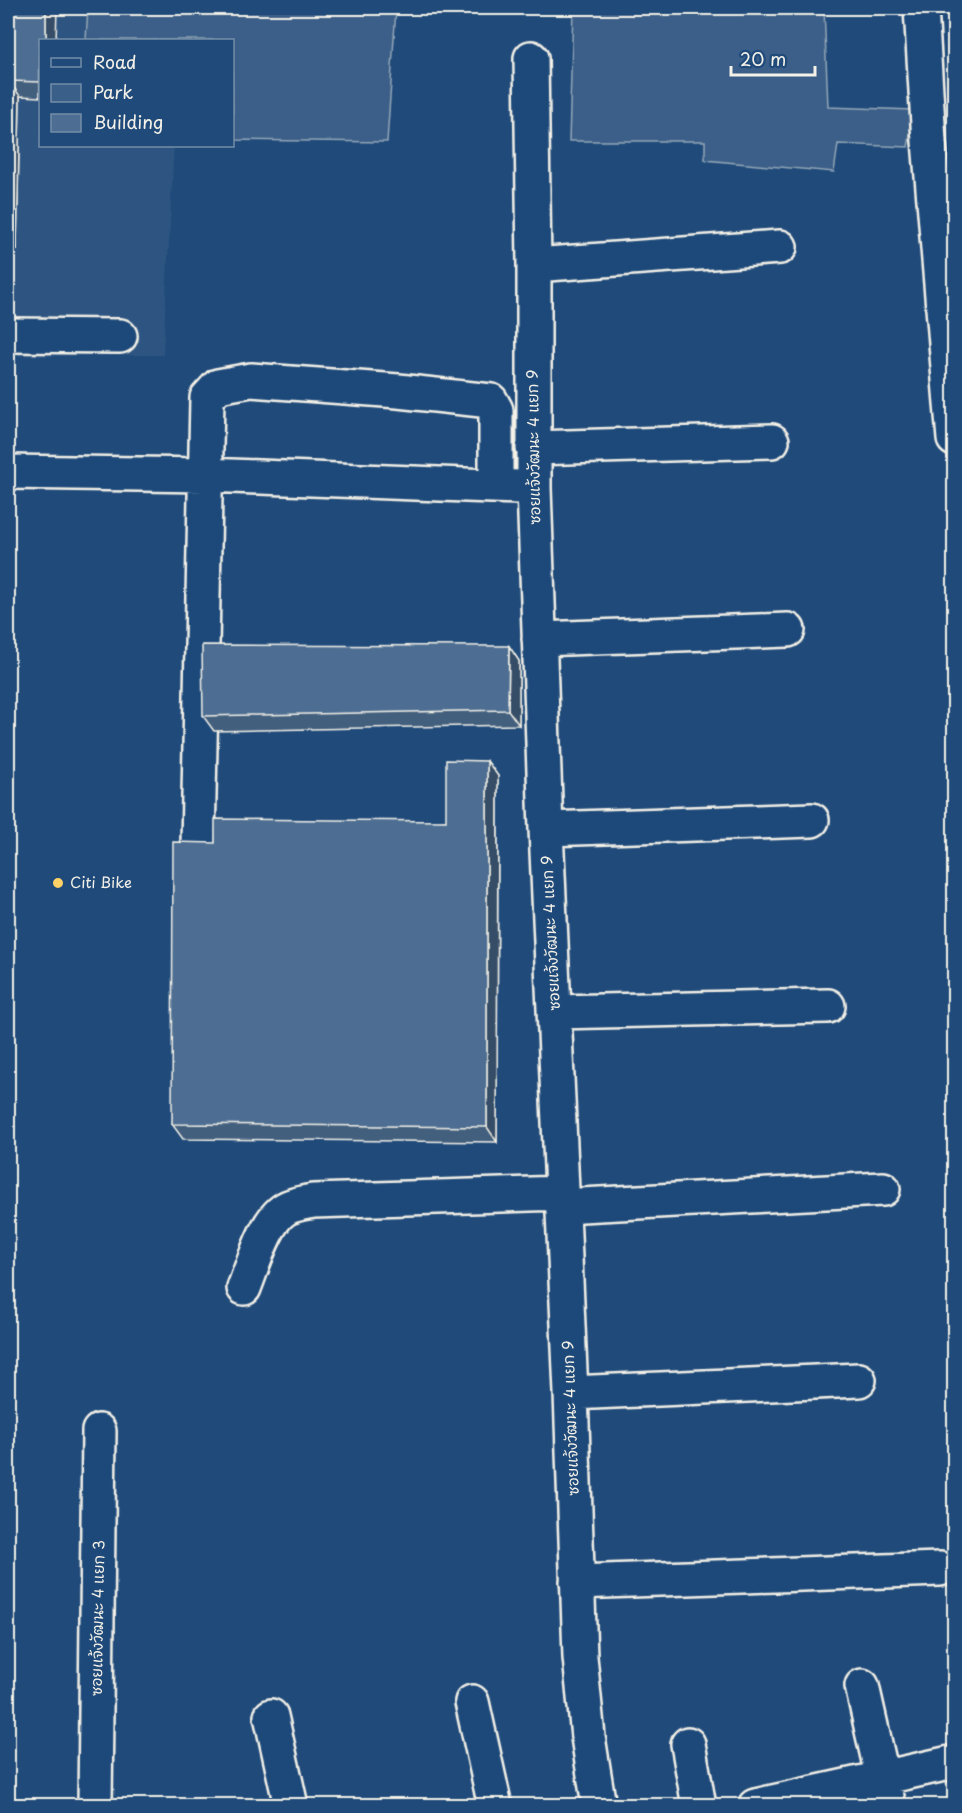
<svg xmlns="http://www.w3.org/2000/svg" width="962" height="1813" font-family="'Playpen Sans','Playpen Sans Thai',sans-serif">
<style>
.built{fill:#2d5581}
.green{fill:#3a5f88;stroke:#97a8b8;stroke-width:1.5}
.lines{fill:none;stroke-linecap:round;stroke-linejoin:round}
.minor-casing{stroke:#f4f1e8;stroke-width:38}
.minor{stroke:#1f4a7a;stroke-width:33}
.wall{fill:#425f7e;stroke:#f4f1e8;stroke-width:1.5}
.shaded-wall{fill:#364d66;stroke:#f4f1e8;stroke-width:1.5}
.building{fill:#4d6e92;stroke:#f4f1e8;stroke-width:1.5}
.poi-dot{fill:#ffd166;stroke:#1f4a7a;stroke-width:2}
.labels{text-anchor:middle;stroke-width:4.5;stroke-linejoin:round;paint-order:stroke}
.street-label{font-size:15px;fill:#f4f1e8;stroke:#1f4a7a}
.poi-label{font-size:15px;fill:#f4f1e8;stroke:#1f4a7a;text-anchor:start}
</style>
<rect width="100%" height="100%" fill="#1f4a7a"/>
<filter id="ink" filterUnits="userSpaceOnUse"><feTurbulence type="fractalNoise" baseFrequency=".0167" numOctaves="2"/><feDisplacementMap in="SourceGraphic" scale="12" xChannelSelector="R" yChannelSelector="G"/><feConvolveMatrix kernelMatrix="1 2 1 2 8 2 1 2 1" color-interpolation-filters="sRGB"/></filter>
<g filter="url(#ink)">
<!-- built -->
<path class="built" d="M 8,8 L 88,8 L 86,40 L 40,40 L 40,146 L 174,146 L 163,355 L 8,356 Z"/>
<!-- green -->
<path class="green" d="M 88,8 L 396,8 L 387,142 L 233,140 L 232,40 L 86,40 Z
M 573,8 L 824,8 L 828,107 L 914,110 L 908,147 L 838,144 L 834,172 L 705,160 L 705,141 L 569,141 Z"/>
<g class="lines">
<defs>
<path id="minor" d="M 921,8 L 929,141 L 954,439
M 531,58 L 534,265 L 534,488 L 546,829 L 571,1393 L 580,1657 L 588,1737 L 599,1806
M 534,265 L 780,247
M 8,335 L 120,336
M 533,448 L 772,441
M 8,472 L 205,475 L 518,487
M 539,639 L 788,630
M 546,829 L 812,820
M 198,845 L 207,398 L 218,386 L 251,380 L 398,391 L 491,401 L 496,410 L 496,484
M 555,1012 L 828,1006
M 562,1206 L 883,1189
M 244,1288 C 253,1266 265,1221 285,1209 C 293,1204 303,1203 313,1201 L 561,1193
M 571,1393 L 859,1380
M 577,1582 L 940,1569
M 862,1686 L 889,1806
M 472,1702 L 495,1806
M 271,1716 L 291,1806
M 688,1744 L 699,1806
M 95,1806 L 99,1431
M 755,1806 L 954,1762"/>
</defs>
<!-- minor casing -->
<use href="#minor" class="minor-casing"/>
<!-- minor -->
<use href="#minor" class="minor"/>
</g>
<!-- wall -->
<path class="wall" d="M 8,8 L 40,40 L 40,97 L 20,96 L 17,249 L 8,248 Z
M 509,646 L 519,661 L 519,725 L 214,731 L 203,716 Z
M 487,761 L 498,776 L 497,1142 L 183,1139 L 172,1124 L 215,843 L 446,821 Z"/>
<!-- shaded-wall -->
<path class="shaded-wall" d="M 46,8 L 57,8 L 56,40 L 46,40 Z
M 9,81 L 20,96 L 17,249 L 8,235 Z
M 509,646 L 519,661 L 519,725 L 508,710 Z
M 487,761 L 498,776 L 497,1142 L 487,1127 Z"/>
<!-- building -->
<path class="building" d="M 8,8 L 46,8 L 46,40 L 40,40 L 40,82 L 9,81 L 8,185 Z
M 202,645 L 509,646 L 508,710 L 203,716 Z
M 446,760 L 487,761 L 487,1127 L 172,1124 L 173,842 L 215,843 L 215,819 L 446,821 Z"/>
</g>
<!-- markers -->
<circle class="poi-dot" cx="58" cy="883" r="6"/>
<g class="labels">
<!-- street labels -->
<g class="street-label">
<text transform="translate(534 447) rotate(-91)" y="5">ซอยแจ้งวัฒนะ 4 แยก 9</text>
<text transform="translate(551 933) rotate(-93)" y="5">ซอยแจ้งวัฒนะ 4 แยก 9</text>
<text transform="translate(571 1418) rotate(-92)" y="5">ซอยแจ้งวัฒนะ 4 แยก 9</text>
<text transform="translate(98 1618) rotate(-89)" y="5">ซอยแจ้งวัฒนะ 4 แยก 3</text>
</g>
<!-- poi labels -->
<g class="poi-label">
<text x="70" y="888">Citi Bike</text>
</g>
</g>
<!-- margin -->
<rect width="962" height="1813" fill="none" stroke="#1f4a7a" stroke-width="30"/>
<rect x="15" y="15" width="932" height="1783" fill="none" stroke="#f4f1e8" stroke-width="2" filter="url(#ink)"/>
<!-- legend -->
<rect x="39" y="39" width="195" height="108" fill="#1f4a7a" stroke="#748da6" stroke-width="1.5"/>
<rect x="51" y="58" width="30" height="9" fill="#1f4a7a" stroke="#748da6" stroke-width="1.5"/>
<text x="93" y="69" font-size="18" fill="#f4f1e8">Road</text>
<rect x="51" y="84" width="30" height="18" fill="#3a5f88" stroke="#748da6" stroke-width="1.5"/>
<text x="93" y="99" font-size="18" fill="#f4f1e8">Park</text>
<rect x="51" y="114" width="30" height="18" fill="#4d6e92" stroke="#748da6" stroke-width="1.5"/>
<text x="93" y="129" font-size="18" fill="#f4f1e8">Building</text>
<!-- scale -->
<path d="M731 66v9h84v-9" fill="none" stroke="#f4f1e8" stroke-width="3"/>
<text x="740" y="66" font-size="18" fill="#f4f1e8" stroke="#1f4a7a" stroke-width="4.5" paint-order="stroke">20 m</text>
</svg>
